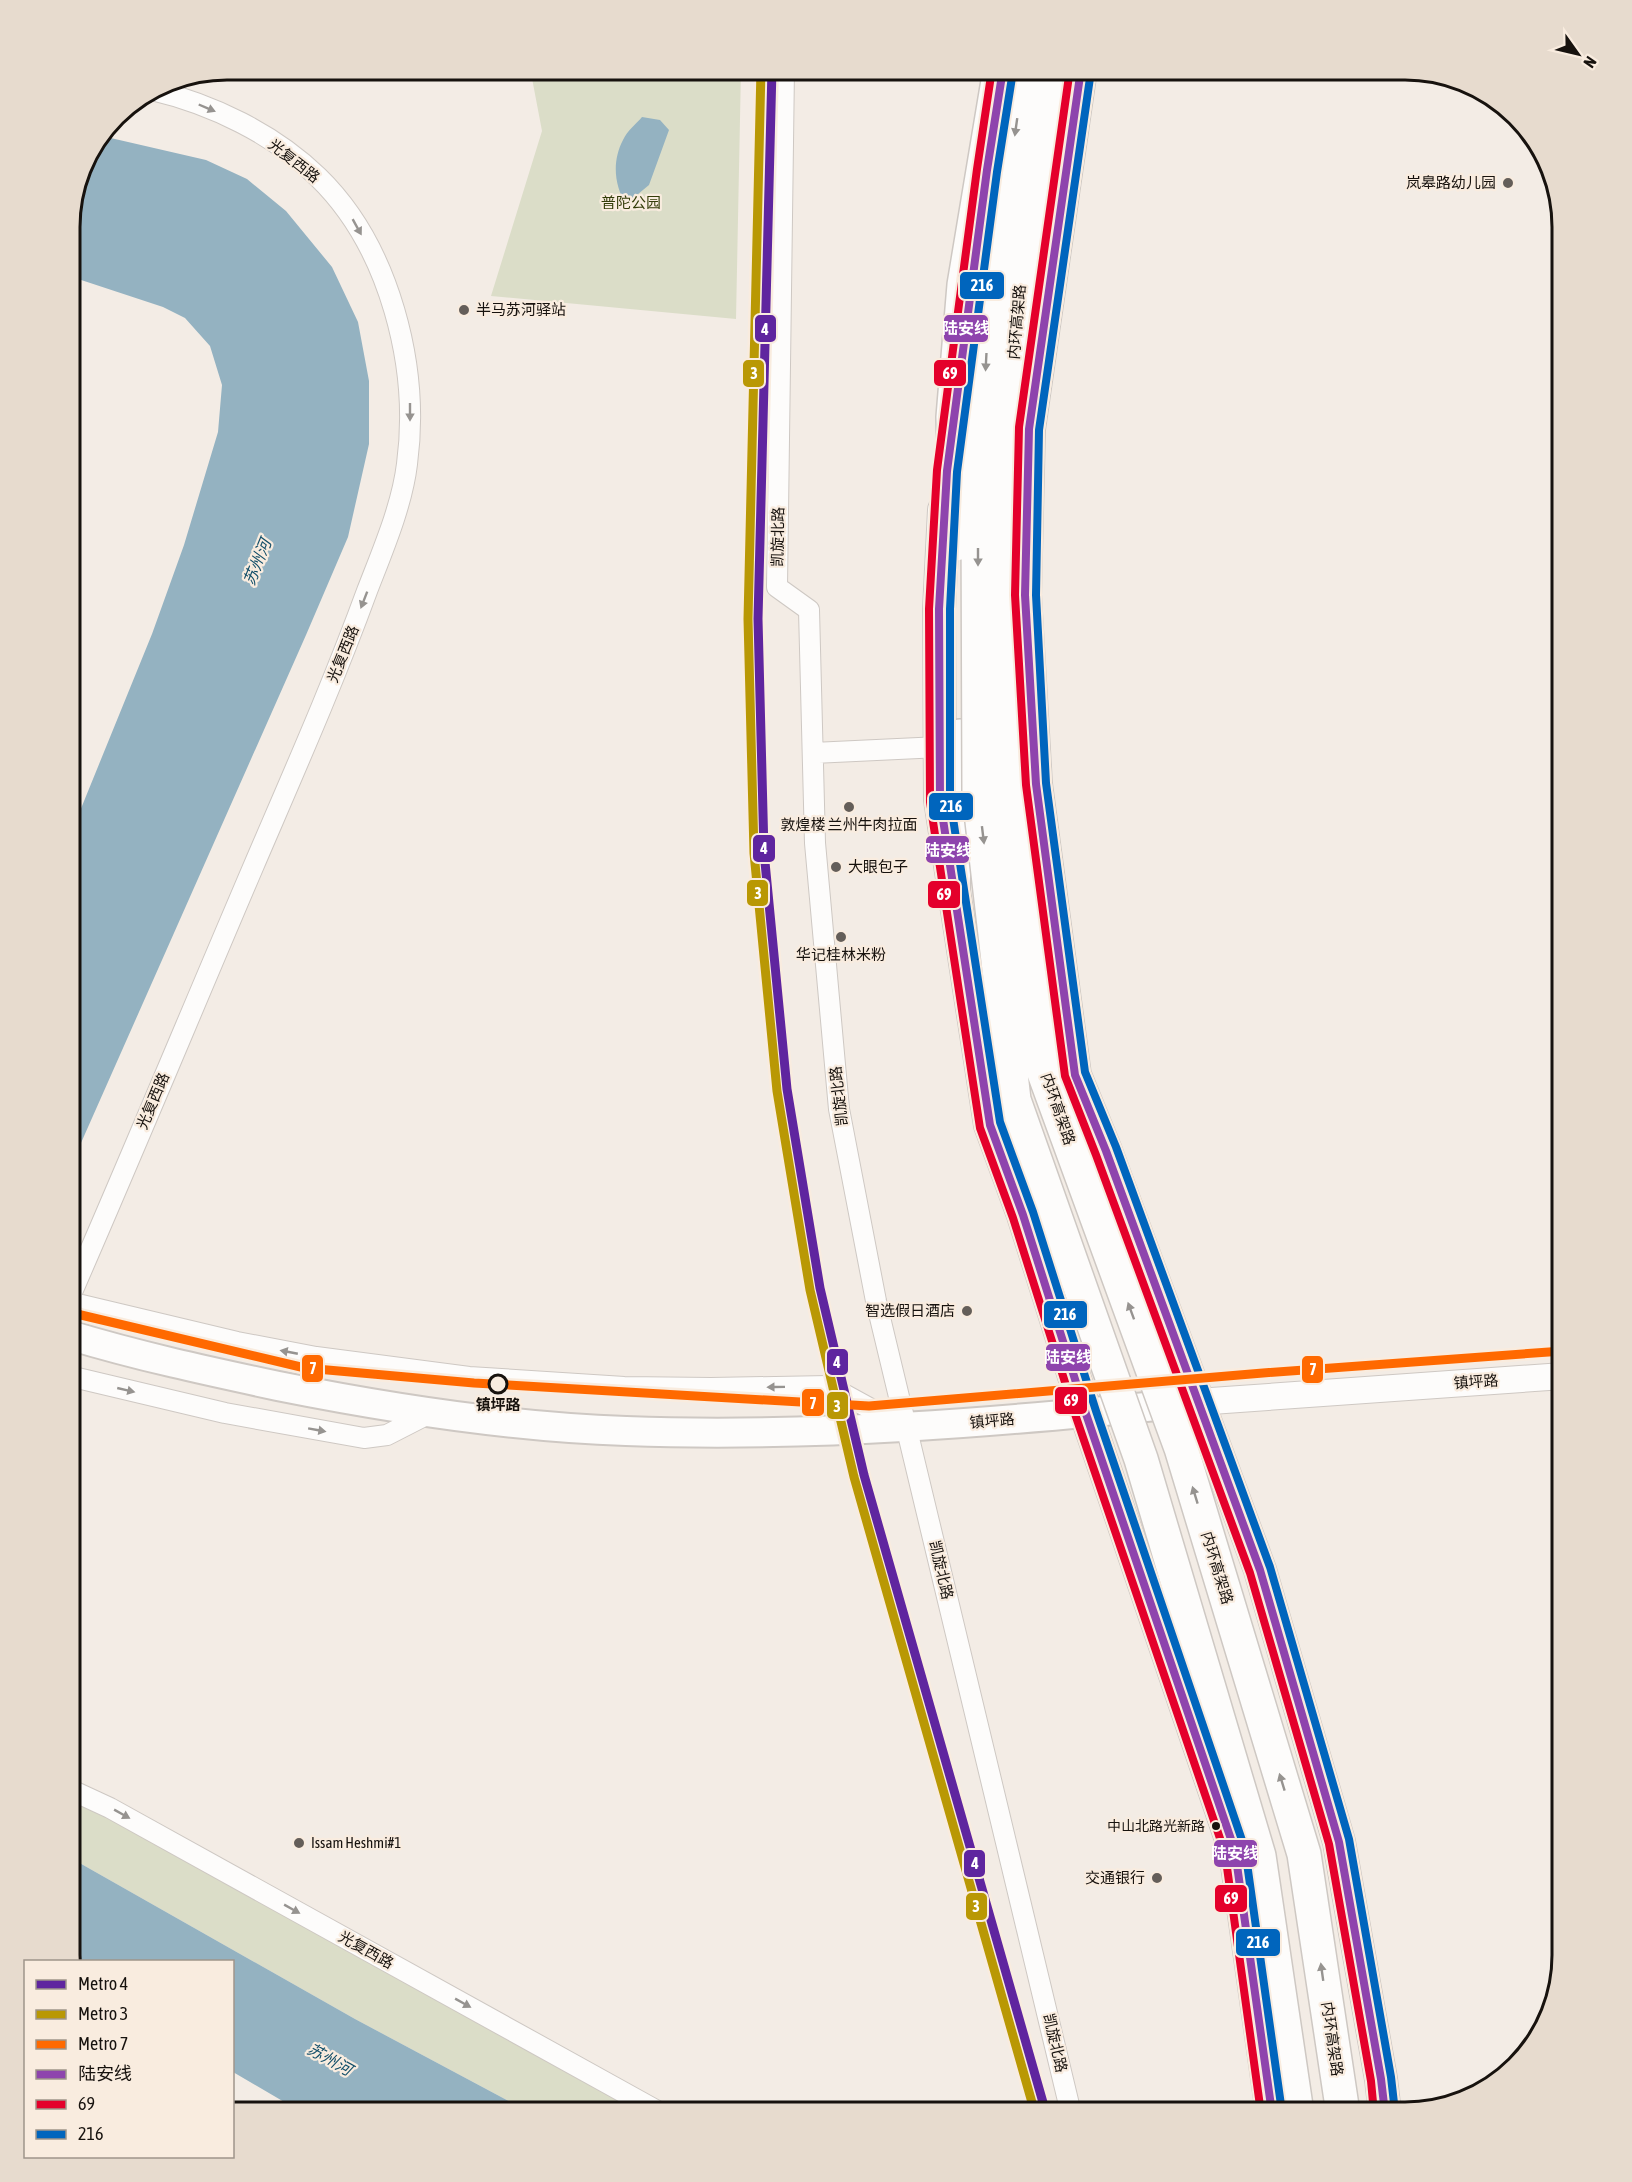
<svg xmlns="http://www.w3.org/2000/svg" width="1632" height="2182" font-family="'Asap Condensed','Noto Sans SC',sans-serif">
<style>
.green{fill:#dbddc8}
.water{fill:#94b2c1}
.lines{fill:none;stroke-linecap:round;stroke-linejoin:round}
.minor-casing{stroke:#cec8c3;stroke-width:22}
.tertiary-casing{stroke:#cec8c3;stroke-width:28}
.secondary-casing{stroke:#cec8c3;stroke-width:32}
.primary-casing{stroke:#cec8c3;stroke-width:34}
.trunk-casing{stroke:#cec8c3;stroke-width:36}
.minor{stroke:#fdfcfb;stroke-width:20}
.tertiary{stroke:#fdfcfb;stroke-width:26}
.secondary{stroke:#fdfcfb;stroke-width:28}
.primary{stroke:#fdfcfb;stroke-width:32}
.trunk{stroke:#fdfcfb;stroke-width:33}
.trunk-bridge-casing{stroke:#cec8c3;stroke-width:36;stroke-linecap:butt}
.trunk-bridge{stroke:#fdfcfb;stroke-width:33}
.bus-1-casing{stroke:#f9ecdf;stroke-width:12}
.bus-2-casing{stroke:#f9ecdf;stroke-width:12}
.bus-3-casing{stroke:#f9ecdf;stroke-width:12}
.bus-1{stroke:#8e44ad;stroke-width:8}
.bus-2{stroke:#e4002b;stroke-width:8}
.bus-3{stroke:#0065bd;stroke-width:8}
.metro-1-casing{stroke:#f9ecdf;stroke-width:14}
.metro-2-casing{stroke:#f9ecdf;stroke-width:14}
.metro-3-casing{stroke:#f9ecdf;stroke-width:14}
.metro-1{stroke:#5f259f;stroke-width:9}
.metro-2{stroke:#b99804;stroke-width:9}
.metro-3{stroke:#ff6900;stroke-width:9}
.oneway{fill:#969390}
.poi-dot{fill:#645e59;stroke:#f9ecdf;stroke-width:2}
.stop-dot{fill:#f9ecdf;stroke:#17120e;stroke-width:3}
.bus-dot{fill:#17120e;stroke:#f9ecdf;stroke-width:2}
.labels{text-anchor:middle;stroke-width:4.5;stroke-linejoin:round;paint-order:stroke}
.bus-label{font-size:14px;fill:#17120e;stroke:#f9ecdf;text-anchor:end}
.street-label{font-size:15px;fill:#17120e;stroke:#f9ecdf}
.poi-label{font-size:15px;fill:#17120e;stroke:#f9ecdf;text-anchor:end}
.park-label{font-size:15px;fill:#343d09;stroke:#f9ecdf}
.stop-label{font-size:15px;font-weight:bold;fill:#17120e;stroke:#f9ecdf}
.water-label{font-size:16px;font-style:italic;fill:#124e69;stroke:#f9ecdf}
.rim{fill:none;stroke:#17120e;stroke-width:3}
.line-badge{stroke:#f9ecdf;stroke-width:2}
.badge-label{font-size:16px;text-anchor:middle;font-weight:bold;fill:#fff}
</style>
<rect width="100%" height="100%" fill="#f3ece5"/>
<!-- green -->
<path class="green" d="M 534,69 L 741,69 L 736,319 L 491,296 L 542,131 L 531,73 Z
M 69,1795 L 640,2113 L 531,2113 L 355,2019 L 69,1857 Z"/>
<!-- water -->
<path class="water" d="M 642,117 L 660,120 L 669,130 L 649,185 L 626,204 C 614,185 612,161 623,140 C 627,131 636,124 642,117 Z
M 102,136 L 206,160 L 247,179 L 286,211 L 332,267 L 358,322 L 369,381 L 369,444 L 348,537 L 306,635 L 69,1170 L 69,838 L 152,634 L 184,545 L 218,432 L 222,385 L 210,346 L 185,318 L 163,307 L 69,276 L 69,216 L 85,157 Z
M 69,1857 L 355,2019 L 531,2113 L 303,2113 L 233,2072 L 232,1962 L 71,1961 L 69,1955 Z"/>
<g class="lines">
<defs>
<path id="minor" d="M 784,69 L 777,587 L 809,610 L 815,843 L 839,1109 L 876,1301 L 1071,2113
M 813,753 L 940,747
M 69,1299 C 132,1155 192,1010 254,865 C 293,774 333,684 367,591 C 382,552 402,506 407,464 C 420,367 390,247 318,177 C 274,134 212,104 152,90
M 69,1302 L 237,1342 L 316,1357 L 469,1377 L 624,1387 L 711,1388 L 829,1386 L 902,1426
M 69,1376 L 225,1413 L 364,1438 L 387,1435 L 430,1413
M 69,1789 L 110,1808 L 661,2113"/>
<path id="tertiary" d="M 1197,1402 L 1563,1376"/>
<path id="secondary" d="M 69,1335 C 138,1356 208,1371 278,1386 C 393,1409 509,1427 626,1431 C 814,1438 1000,1422 1186,1403"/>
<path id="primary" d="M 1081,69 L 1029,429 L 1025,595 L 1036,784 L 1075,1075 L 1106,1151 L 1260,1570 L 1339,1842 L 1381,2079 L 1385,2113
M 944,510 L 939,609 L 940,800 L 990,1125 L 1023,1215 L 1086,1414 L 1235,1851 L 1272,2113"/>
<path id="trunk" d="M 953,887 L 960,736"/>
</defs>
<!-- minor casing -->
<use href="#minor" class="minor-casing"/>
<!-- tertiary casing -->
<use href="#tertiary" class="tertiary-casing"/>
<!-- secondary casing -->
<use href="#secondary" class="secondary-casing"/>
<!-- primary casing -->
<use href="#primary" class="primary-casing"/>
<!-- trunk casing -->
<use href="#trunk" class="trunk-casing"/>
<!-- minor -->
<use href="#minor" class="minor"/>
<!-- tertiary -->
<use href="#tertiary" class="tertiary"/>
<!-- secondary -->
<use href="#secondary" class="secondary"/>
<!-- primary -->
<use href="#primary" class="primary"/>
<!-- trunk -->
<use href="#trunk" class="trunk"/>
<defs>
<path id="trunk-bridge" d="M 1026,69 L 988,318 L 978,509 L 979,795 L 1014,1100 L 1141,1459 L 1259,1856 L 1297,2113
M 1053,69 L 1015,313 L 1005,513 L 1010,797 L 1043,1070 L 1181,1448 L 1304,1854 L 1343,2113
M 956,544 L 953,417 L 964,285 L 1000,69"/>
</defs>
<!-- trunk-bridge casing -->
<use href="#trunk-bridge" class="trunk-bridge-casing"/>
<!-- trunk-bridge -->
<use href="#trunk-bridge" class="trunk-bridge"/>
<defs>
<path id="bus-1" d="M 1003,69 L 987,170 L 947,471 L 939,609 L 940,800 L 990,1125 L 1023,1215 L 1086,1414 L 1235,1851 L 1272,2113
M 1081,69 L 1029,429 L 1025,595 L 1036,784 L 1075,1075 L 1106,1151 L 1260,1570 L 1339,1842 L 1381,2079 L 1385,2113"/>
<path id="bus-2" d="M 992,69 L 977,169 L 937,470 L 929,609 L 930,802 L 980,1128 L 1013,1218 L 1076,1417 L 1225,1853 L 1261,2113
M 1070,69 L 1019,427 L 1015,595 L 1026,785 L 1065,1076 L 1096,1155 L 1250,1573 L 1329,1844 L 1371,2081 L 1374,2113"/>
<path id="bus-3" d="M 1013,71 L 997,172 L 957,472 L 950,609 L 950,799 L 1000,1122 L 1033,1212 L 1096,1411 L 1245,1849 L 1282,2112
M 1091,71 L 1039,430 L 1036,595 L 1046,783 L 1085,1072 L 1116,1147 L 1270,1567 L 1349,1839 L 1391,2077 L 1395,2112"/>
</defs>
<!-- bus-1 casing -->
<use href="#bus-1" class="bus-1-casing"/>
<!-- bus-2 casing -->
<use href="#bus-2" class="bus-2-casing"/>
<!-- bus-3 casing -->
<use href="#bus-3" class="bus-3-casing"/>
<!-- bus-1 -->
<use href="#bus-1" class="bus-1"/>
<!-- bus-2 -->
<use href="#bus-2" class="bus-2"/>
<!-- bus-3 -->
<use href="#bus-3" class="bus-3"/>
<defs>
<path id="metro-1" d="M 772,69 L 758,619 L 764,852 L 787,1089 L 820,1288 L 864,1475 L 1046,2113"/>
<path id="metro-2" d="M 761,69 L 748,619 L 754,853 L 777,1091 L 810,1290 L 854,1477 L 1035,2113"/>
<path id="metro-3" d="M 69,1310 L 81,1315 L 305,1368 L 474,1383 L 869,1406 L 1263,1373 L 1563,1351"/>
</defs>
<!-- metro-1 casing -->
<use href="#metro-1" class="metro-1-casing"/>
<!-- metro-2 casing -->
<use href="#metro-2" class="metro-2-casing"/>
<!-- metro-3 casing -->
<use href="#metro-3" class="metro-3-casing"/>
<!-- metro-1 -->
<use href="#metro-1" class="metro-1"/>
<!-- metro-2 -->
<use href="#metro-2" class="metro-2"/>
<!-- metro-3 -->
<use href="#metro-3" class="metro-3"/>
</g>
<!-- one-way arrows -->
<defs><path id="oneway-solid" d="M-6-.8H1V-3.2L6.5 0L1 3.2V.8H-6Z" transform="scale(1.5)"/></defs>
<g class="oneway">
<use href="#oneway-solid" transform="translate(207 108) rotate(23)"/>
<use href="#oneway-solid" transform="translate(1016 127) rotate(98)"/>
<use href="#oneway-solid" transform="translate(357 227) rotate(61)"/>
<use href="#oneway-solid" transform="translate(986 362) rotate(93)"/>
<use href="#oneway-solid" transform="translate(410 412) rotate(90)"/>
<use href="#oneway-solid" transform="translate(978 557) rotate(90)"/>
<use href="#oneway-solid" transform="translate(364 600) rotate(111)"/>
<use href="#oneway-solid" transform="translate(983 835) rotate(83)"/>
<use href="#oneway-solid" transform="translate(1131 1311) rotate(-110)"/>
<use href="#oneway-solid" transform="translate(289 1352) rotate(-169)"/>
<use href="#oneway-solid" transform="translate(776 1387) rotate(179)"/>
<use href="#oneway-solid" transform="translate(126 1390) rotate(13)"/>
<use href="#oneway-solid" transform="translate(317 1430) rotate(10)"/>
<use href="#oneway-solid" transform="translate(1195 1495) rotate(-107)"/>
<use href="#oneway-solid" transform="translate(1282 1782) rotate(-107)"/>
<use href="#oneway-solid" transform="translate(122 1814) rotate(29)"/>
<use href="#oneway-solid" transform="translate(292 1909) rotate(29)"/>
<use href="#oneway-solid" transform="translate(1322 1972) rotate(-98)"/>
<use href="#oneway-solid" transform="translate(463 2003) rotate(29)"/>
</g>
<!-- markers -->
<g class="poi-dot">
<circle cx="1508" cy="183" r="6"/>
<circle cx="464" cy="310" r="6"/>
<circle cx="849" cy="807" r="6"/>
<circle cx="836" cy="867" r="6"/>
<circle cx="841" cy="937" r="6"/>
<circle cx="967" cy="1311" r="6"/>
<circle cx="299" cy="1843" r="6"/>
<circle cx="1157" cy="1878" r="6"/>
</g>
<circle class="stop-dot" cx="498" cy="1384" r="9"/>
<circle class="bus-dot" cx="1216" cy="1826" r="5"/>
<g class="labels">
<!-- bus labels -->
<g class="bus-label">
<text x="1205" y="1831">中山北路光新路</text>
</g>
<!-- street labels -->
<g class="street-label">
<text transform="translate(294 161) rotate(38)" y="5">光复西路</text>
<text transform="translate(1017 322) rotate(-85)" y="5">内环高架路</text>
<text transform="translate(778 537) rotate(-89)" y="5">凯旋北路</text>
<text transform="translate(343 654) rotate(-68)" y="5">光复西路</text>
<text transform="translate(839 1096) rotate(-97)" y="5">凯旋北路</text>
<text transform="translate(153 1101) rotate(-67)" y="5">光复西路</text>
<text transform="translate(1058 1109) rotate(71)" y="5">内环高架路</text>
<text transform="translate(1476 1382) rotate(-4)" y="5">镇坪路</text>
<text transform="translate(992 1421) rotate(-5)" y="5">镇坪路</text>
<text transform="translate(1217 1568) rotate(73)" y="5">内环高架路</text>
<text transform="translate(941 1570) rotate(77)" y="5">凯旋北路</text>
<text transform="translate(366 1950) rotate(29)" y="5">光复西路</text>
<text transform="translate(1332 2039) rotate(82)" y="5">内环高架路</text>
<text transform="translate(1055 2043) rotate(77)" y="5">凯旋北路</text>
</g>
<!-- poi labels -->
<g class="poi-label">
<text x="1496" y="188">岚皋路幼儿园</text>
<text x="476" y="315" text-anchor="start">半马苏河驿站</text>
<text x="849" y="830" text-anchor="middle">敦煌楼 兰州牛肉拉面</text>
<text x="848" y="872" text-anchor="start">大眼包子</text>
<text x="841" y="960" text-anchor="middle">华记桂林米粉</text>
<text x="955" y="1316">智选假日酒店</text>
<text x="311" y="1848" text-anchor="start">Issam Heshmi#1</text>
<text x="1145" y="1883">交通银行</text>
</g>
<!-- park labels -->
<g class="park-label">
<text x="631" y="208">普陀公园</text>
</g>
<!-- stop labels -->
<g class="stop-label">
<text x="498" y="1410">镇坪路</text>
</g>
<!-- water labels -->
<g class="water-label">
<text transform="translate(257 562) rotate(-68)" y="6">苏州河</text>
<text transform="translate(330 2059) rotate(29)" y="6">苏州河</text>
</g>
</g>
<!-- crop -->
<path d="M0 0H1632V2182H0ZM227 80H1405A147 147 0 0 1 1552 227V1955A147 147 0 0 1 1405 2102H227A147 147 0 0 1 80 1955V227A147 147 0 0 1 227 80Z" fill="#e7dbce" fill-rule="evenodd"/>
<path class="rim" d="M227 80H1405A147 147 0 0 1 1552 227V1955A147 147 0 0 1 1405 2102H227A147 147 0 0 1 80 1955V227A147 147 0 0 1 227 80Z"/>
<g class="line-badge">
<rect x="959" y="271" width="46" height="29" rx="6" fill="#0065bd"/>
<rect x="943" y="314" width="46" height="29" rx="6" fill="#8e44ad"/>
<rect x="754" y="314" width="23" height="29" rx="6" fill="#5f259f"/>
<rect x="933" y="359" width="34" height="28" rx="6" fill="#e4002b"/>
<rect x="742" y="359" width="23" height="29" rx="6" fill="#b99804"/>
<rect x="928" y="792" width="46" height="29" rx="6" fill="#0065bd"/>
<rect x="752" y="834" width="24" height="29" rx="6" fill="#5f259f"/>
<rect x="925" y="835" width="45" height="29" rx="6" fill="#8e44ad"/>
<rect x="746" y="879" width="23" height="28" rx="6" fill="#b99804"/>
<rect x="927" y="880" width="34" height="29" rx="6" fill="#e4002b"/>
<rect x="1043" y="1300" width="45" height="29" rx="6" fill="#0065bd"/>
<rect x="1045" y="1343" width="46" height="29" rx="6" fill="#8e44ad"/>
<rect x="826" y="1348" width="23" height="28" rx="6" fill="#5f259f"/>
<rect x="301" y="1354" width="23" height="29" rx="6" fill="#ff6900"/>
<rect x="1301" y="1355" width="23" height="29" rx="6" fill="#ff6900"/>
<rect x="1054" y="1386" width="34" height="29" rx="6" fill="#e4002b"/>
<rect x="801" y="1388" width="24" height="29" rx="6" fill="#ff6900"/>
<rect x="826" y="1391" width="23" height="29" rx="6" fill="#b99804"/>
<rect x="1213" y="1839" width="45" height="29" rx="6" fill="#8e44ad"/>
<rect x="963" y="1849" width="23" height="29" rx="6" fill="#5f259f"/>
<rect x="1214" y="1884" width="34" height="29" rx="6" fill="#e4002b"/>
<rect x="965" y="1892" width="23" height="29" rx="6" fill="#b99804"/>
<rect x="1235" y="1928" width="46" height="29" rx="6" fill="#0065bd"/>
</g>
<g class="badge-label">
<text x="982" y="291">216</text>
<text x="966" y="334">陆安线</text>
<text x="765" y="335">4</text>
<text x="950" y="379">69</text>
<text x="754" y="379">3</text>
<text x="951" y="812">216</text>
<text x="764" y="854">4</text>
<text x="948" y="856">陆安线</text>
<text x="758" y="899">3</text>
<text x="944" y="900">69</text>
<text x="1065" y="1320">216</text>
<text x="1068" y="1363">陆安线</text>
<text x="837" y="1368">4</text>
<text x="313" y="1374">7</text>
<text x="1313" y="1375">7</text>
<text x="1071" y="1406">69</text>
<text x="813" y="1409">7</text>
<text x="837" y="1412">3</text>
<text x="1235" y="1859">陆安线</text>
<text x="975" y="1869">4</text>
<text x="1231" y="1904">69</text>
<text x="976" y="1912">3</text>
<text x="1258" y="1948">216</text>
</g>
<!-- legend -->
<rect x="24" y="1960" width="210" height="198" fill="#f9ecdf" stroke="#9f958b" stroke-width="1.5"/>
<rect x="36" y="1980" width="30" height="9" fill="#5f259f" stroke="#9f958b" stroke-width="1.5"/>
<text x="78" y="1990" font-size="18" fill="#17120e">Metro 4</text>
<rect x="36" y="2010" width="30" height="9" fill="#b99804" stroke="#9f958b" stroke-width="1.5"/>
<text x="78" y="2020" font-size="18" fill="#17120e">Metro 3</text>
<rect x="36" y="2040" width="30" height="9" fill="#ff6900" stroke="#9f958b" stroke-width="1.5"/>
<text x="78" y="2050" font-size="18" fill="#17120e">Metro 7</text>
<rect x="36" y="2070" width="30" height="9" fill="#8e44ad" stroke="#9f958b" stroke-width="1.5"/>
<text x="78" y="2080" font-size="18" fill="#17120e">陆安线</text>
<rect x="36" y="2100" width="30" height="9" fill="#e4002b" stroke="#9f958b" stroke-width="1.5"/>
<text x="78" y="2110" font-size="18" fill="#17120e">69</text>
<rect x="36" y="2130" width="30" height="9" fill="#0065bd" stroke="#9f958b" stroke-width="1.5"/>
<text x="78" y="2140" font-size="18" fill="#17120e">216</text>
<!-- north arrow -->
<g transform="translate(1578 54) rotate(124)" stroke="#f9ecdf" stroke-width="4.5" paint-order="stroke">
<path d="M0-4.5L10 22L0 15L-10 22Z" fill="#17120e"/>
<text y="-9" font-size="16" font-weight="bold" text-anchor="middle" fill="#17120e">N</text>
</g>
</svg>
